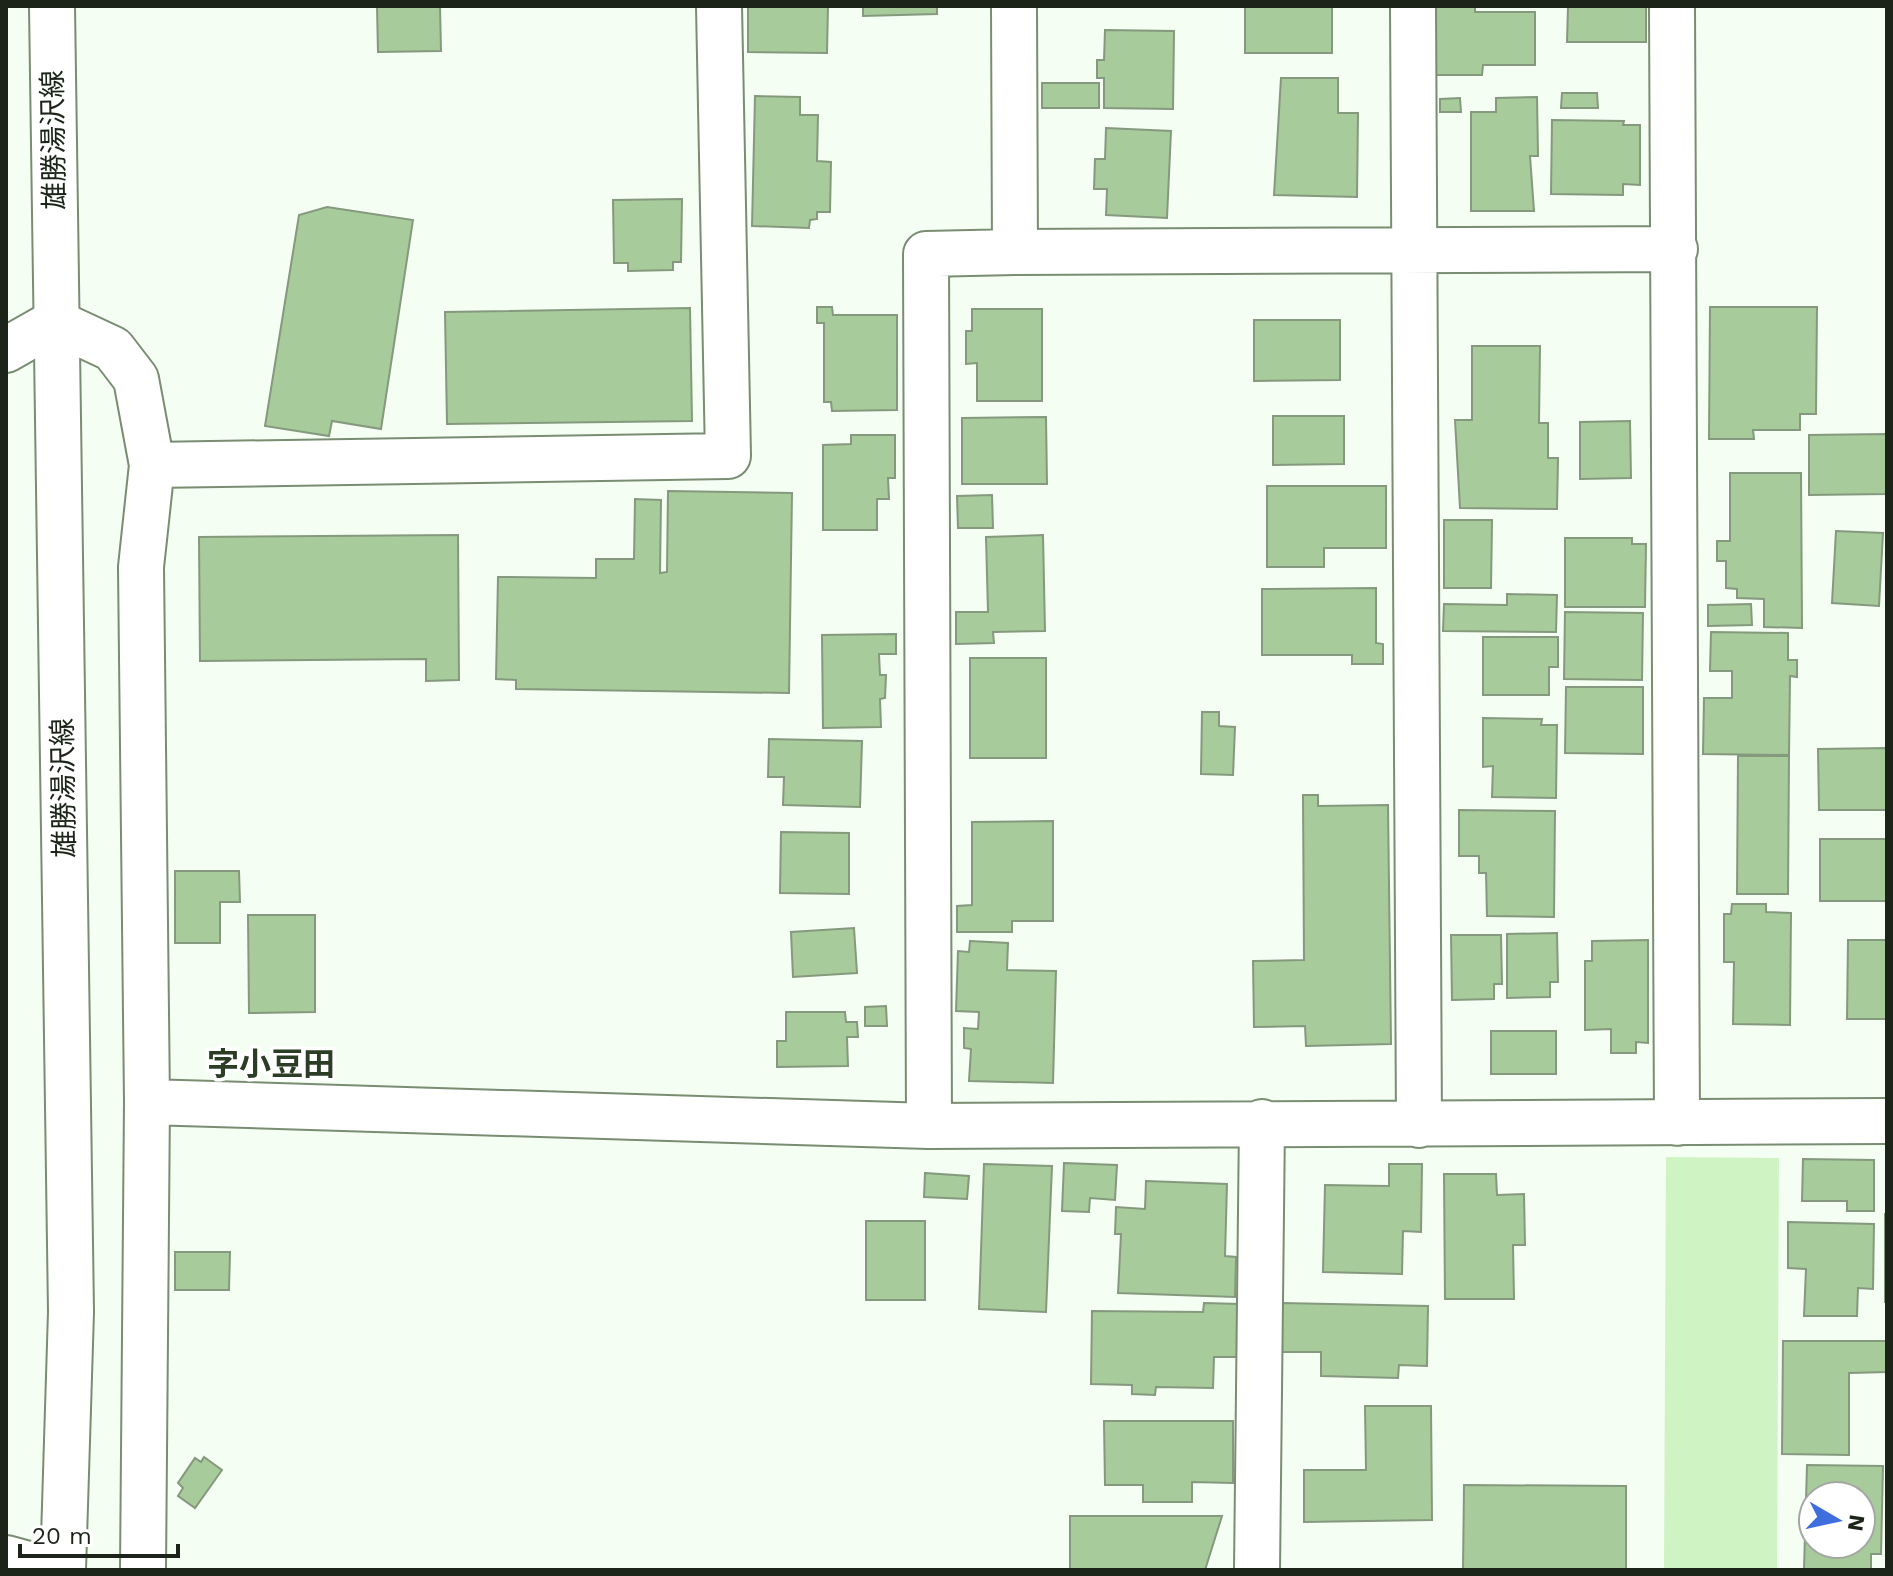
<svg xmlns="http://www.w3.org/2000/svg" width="1893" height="1576" font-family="'Work Sans','Noto Sans JP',sans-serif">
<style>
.green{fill:#d0f3c4}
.building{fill:#a8cb9c;stroke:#84997d;stroke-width:2;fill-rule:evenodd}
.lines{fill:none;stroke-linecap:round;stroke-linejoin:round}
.minor-casing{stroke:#798d72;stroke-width:48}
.major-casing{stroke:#798d72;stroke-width:48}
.minor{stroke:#fff;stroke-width:44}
.major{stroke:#fff;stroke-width:44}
.labels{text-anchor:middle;stroke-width:7;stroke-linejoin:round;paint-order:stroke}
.street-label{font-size:28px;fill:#1c241a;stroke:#fff}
.quarter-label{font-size:32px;font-weight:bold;fill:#2c3d26;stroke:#fff}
</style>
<rect width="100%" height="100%" fill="#f5fef2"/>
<!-- green -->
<path class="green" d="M 1666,1157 L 1779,1158 L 1777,1570 L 1664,1569 Z"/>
<!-- building -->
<path class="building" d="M 377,6 L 440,6 L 441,51 L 378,52 Z
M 748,6 L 828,6 L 827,53 L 748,52 Z
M 863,6 L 937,6 L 937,14 L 863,16 Z
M 1245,6 L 1332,6 L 1332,53 L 1245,53 Z
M 1436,6 L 1475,6 L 1475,12 L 1535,12 L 1535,65 L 1483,65 L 1482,75 L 1436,75 Z
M 1568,6 L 1646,6 L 1646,42 L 1567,42 Z
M 1105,30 L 1174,31 L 1173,109 L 1104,108 L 1104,78 L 1097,78 L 1097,60 L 1104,60 Z
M 1281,78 L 1338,78 L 1338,113 L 1358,113 L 1357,197 L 1274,195 Z
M 1042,83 L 1099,83 L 1099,108 L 1042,108 Z
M 1562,93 L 1597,93 L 1598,108 L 1561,108 Z
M 755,96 L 800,97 L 800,115 L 818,115 L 817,161 L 831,162 L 830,212 L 817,212 L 817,219 L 810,220 L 809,228 L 752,226 Z
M 1537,97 L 1538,156 L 1530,156 L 1534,211 L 1471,211 L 1471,112 L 1496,112 L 1496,98 Z
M 1460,98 L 1461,112 L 1440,112 L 1440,99 Z
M 1552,120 L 1624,121 L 1623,125 L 1640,125 L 1640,185 L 1623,184 L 1623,195 L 1551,194 Z
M 1106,128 L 1171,131 L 1167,218 L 1106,215 L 1107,189 L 1094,189 L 1095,159 L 1105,159 Z
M 682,199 L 681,262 L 673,262 L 673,270 L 628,271 L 628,263 L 614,263 L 613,200 Z
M 327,207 L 413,220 L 381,429 L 332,421 L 329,436 L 265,426 L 299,215 Z
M 817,307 L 832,307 L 833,315 L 897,315 L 897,410 L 832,411 L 831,402 L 824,402 L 824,323 L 817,323 Z
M 1710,307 L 1817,307 L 1816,414 L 1800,414 L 1800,430 L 1753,430 L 1754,439 L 1709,439 Z
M 690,308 L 692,421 L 447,424 L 445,312 Z
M 972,309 L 1042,309 L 1042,401 L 977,401 L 977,363 L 966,364 L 966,331 L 972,331 Z
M 1254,320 L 1340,320 L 1340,380 L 1254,381 Z
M 1472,346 L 1540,346 L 1539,423 L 1548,423 L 1548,458 L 1558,458 L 1557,509 L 1460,508 L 1455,420 L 1472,420 Z
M 1273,416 L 1344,416 L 1344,464 L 1273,465 Z
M 1046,417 L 1047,484 L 962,484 L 962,418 Z
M 1630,421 L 1631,478 L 1580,479 L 1580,422 Z
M 1887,434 L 1887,494 L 1809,495 L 1809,435 Z
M 851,435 L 895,435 L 895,478 L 888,478 L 889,499 L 877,499 L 877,530 L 823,530 L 823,445 L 851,444 Z
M 1730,473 L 1801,473 L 1802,628 L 1764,627 L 1764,599 L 1737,598 L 1737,589 L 1726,588 L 1726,561 L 1717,561 L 1717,541 L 1730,541 Z
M 1267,486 L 1386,486 L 1386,548 L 1324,548 L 1324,567 L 1267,567 Z
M 668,491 L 792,493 L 789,693 L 516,689 L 516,680 L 496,679 L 498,577 L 596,578 L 596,559 L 634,559 L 635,499 L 661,500 L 660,573 L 667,572 Z
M 992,495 L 993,528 L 958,528 L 957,496 Z
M 1444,520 L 1492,520 L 1491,588 L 1444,588 Z
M 1836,531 L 1883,533 L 1879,606 L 1832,603 Z
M 458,535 L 459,680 L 426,681 L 426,659 L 200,661 L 199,537 Z
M 1043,535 L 1045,631 L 993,632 L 994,643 L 956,644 L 956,612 L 988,612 L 986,537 Z
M 1565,538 L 1632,538 L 1632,544 L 1646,544 L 1645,607 L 1565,607 Z
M 1376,588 L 1376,643 L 1383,644 L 1383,664 L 1352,664 L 1352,655 L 1262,655 L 1262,589 Z
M 1507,594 L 1557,595 L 1556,632 L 1443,631 L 1444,604 L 1507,605 Z
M 1751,604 L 1752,625 L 1708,626 L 1708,605 Z
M 1565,612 L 1643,613 L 1642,680 L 1564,679 Z
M 1711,632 L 1788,633 L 1788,660 L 1797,660 L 1797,677 L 1790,676 L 1789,755 L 1703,754 L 1704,698 L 1732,698 L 1732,671 L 1710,671 Z
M 896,634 L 896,654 L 879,654 L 880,675 L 886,675 L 885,698 L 880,699 L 881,727 L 823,728 L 822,635 Z
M 1483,637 L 1558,637 L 1558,667 L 1549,667 L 1549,695 L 1483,695 Z
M 970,658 L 1046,658 L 1046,758 L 970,758 Z
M 1566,687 L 1643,687 L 1643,754 L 1565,753 Z
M 1202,712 L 1219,712 L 1219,726 L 1235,727 L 1233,775 L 1201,774 Z
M 1483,718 L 1542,719 L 1541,725 L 1557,725 L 1556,798 L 1492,797 L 1493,766 L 1483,767 Z
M 769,739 L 862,741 L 860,807 L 783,805 L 784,777 L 768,777 Z
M 1887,748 L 1887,810 L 1819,810 L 1818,749 Z
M 1738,756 L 1789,756 L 1788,894 L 1737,894 Z
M 1303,795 L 1318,795 L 1318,806 L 1388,805 L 1391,1044 L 1306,1046 L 1305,1026 L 1254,1027 L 1253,961 L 1304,960 Z
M 1459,810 L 1555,811 L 1554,917 L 1487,916 L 1486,873 L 1479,873 L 1479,856 L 1459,856 Z
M 1053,821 L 1053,921 L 1012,921 L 1012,932 L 957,932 L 957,906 L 972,905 L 972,822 Z
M 781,832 L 849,833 L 849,894 L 780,893 Z
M 1820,839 L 1887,839 L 1887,901 L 1820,901 Z
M 175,871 L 239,871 L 240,902 L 220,902 L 220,943 L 175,943 Z
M 1732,904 L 1766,904 L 1766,912 L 1791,913 L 1790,1025 L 1733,1024 L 1734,962 L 1724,962 L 1724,914 L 1731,914 Z
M 248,915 L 315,915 L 315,1012 L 249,1013 Z
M 854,928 L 857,973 L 793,977 L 791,932 Z
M 1557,933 L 1558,982 L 1550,982 L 1550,997 L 1507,998 L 1507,934 Z
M 1451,935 L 1501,935 L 1502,984 L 1494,984 L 1494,999 L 1452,1000 Z
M 1648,940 L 1648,1043 L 1636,1042 L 1636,1053 L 1611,1053 L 1611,1029 L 1585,1030 L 1585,961 L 1592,961 L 1592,941 Z
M 1848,940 L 1887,940 L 1887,1019 L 1847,1019 Z
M 970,941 L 1008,943 L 1007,970 L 1056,971 L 1053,1083 L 969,1081 L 971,1049 L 964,1048 L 964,1028 L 978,1029 L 979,1012 L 956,1011 L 958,951 L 969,952 Z
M 886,1006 L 887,1026 L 865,1026 L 865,1007 Z
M 786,1012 L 845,1012 L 846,1022 L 857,1022 L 858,1037 L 847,1037 L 848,1066 L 777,1067 L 777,1041 L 786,1041 Z
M 1491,1031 L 1556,1031 L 1556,1074 L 1491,1074 Z
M 1803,1159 L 1874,1160 L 1874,1211 L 1847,1211 L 1847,1201 L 1802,1201 Z
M 1064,1163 L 1117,1165 L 1115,1200 L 1090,1198 L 1089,1212 L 1062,1211 Z
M 984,1164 L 1052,1166 L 1046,1312 L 979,1309 Z
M 1389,1164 L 1422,1164 L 1421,1232 L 1403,1231 L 1402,1274 L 1323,1272 L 1325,1185 L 1389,1186 Z
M 925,1173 L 969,1176 L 967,1199 L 924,1197 Z
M 1444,1174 L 1496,1174 L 1497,1195 L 1524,1194 L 1525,1245 L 1513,1245 L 1514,1299 L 1445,1299 Z
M 1146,1181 L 1227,1184 L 1225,1256 L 1236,1257 L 1235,1297 L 1118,1293 L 1121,1234 L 1115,1234 L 1116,1207 L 1145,1209 Z
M 1885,1214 L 1887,1214 L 1887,1302 L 1885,1302 Z
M 866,1221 L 925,1221 L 925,1300 L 866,1300 Z
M 1788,1222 L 1874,1224 L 1873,1289 L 1858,1288 L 1857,1316 L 1804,1316 L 1806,1269 L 1788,1268 Z
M 175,1252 L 230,1252 L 229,1290 L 175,1290 Z
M 1204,1303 L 1240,1304 L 1238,1357 L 1214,1357 L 1213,1388 L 1156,1387 L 1155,1395 L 1132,1394 L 1132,1385 L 1091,1384 L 1092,1311 L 1203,1312 Z
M 1282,1303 L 1428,1306 L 1427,1366 L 1399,1365 L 1398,1378 L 1321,1376 L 1321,1352 L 1281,1352 Z
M 1783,1341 L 1887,1341 L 1887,1372 L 1849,1373 L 1849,1455 L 1782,1454 Z
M 1365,1406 L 1431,1406 L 1432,1520 L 1304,1522 L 1304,1470 L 1366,1470 Z
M 1104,1421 L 1233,1421 L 1233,1483 L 1192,1482 L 1192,1502 L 1143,1502 L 1143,1485 L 1105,1485 Z
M 204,1457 L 222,1470 L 195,1508 L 178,1496 L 183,1488 L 178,1483 L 195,1458 L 201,1462 Z
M 1807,1465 L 1883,1466 L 1881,1554 L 1871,1554 L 1871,1570 L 1804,1569 ZM 1813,1496 L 1861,1496 L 1861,1544 L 1813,1544 Z
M 1464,1485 L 1626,1486 L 1626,1570 L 1463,1569 Z
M 1070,1516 L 1222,1516 L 1205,1570 L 1070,1570 Z"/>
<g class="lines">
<defs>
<path id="minor" d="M 1014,6 L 1015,252 L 1675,249
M 1413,6 L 1419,1125
M 1672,6 L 1677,1123
M 6,350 L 55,322 L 113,349 L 136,379 L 152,465 L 141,567 L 147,1102 L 143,1570
M 152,465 L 728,456 L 719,6
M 147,1102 L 929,1126 L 1887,1121
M 929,1126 L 926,254 L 1015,252
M 6,1558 L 50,1570
M 1257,1570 L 1262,1122"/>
<path id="major" d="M 52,6 L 71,1312 L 63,1570"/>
</defs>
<!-- minor casing -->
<use href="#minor" class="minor-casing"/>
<!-- major casing -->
<use href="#major" class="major-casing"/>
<!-- minor -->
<use href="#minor" class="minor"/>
<!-- major -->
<use href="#major" class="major"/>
</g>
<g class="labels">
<!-- street labels -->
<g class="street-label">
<text transform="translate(53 140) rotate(-91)" y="10">雄勝湯沢線</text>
<text transform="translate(63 788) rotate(-91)" y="10">雄勝湯沢線</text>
</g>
<!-- quarter labels -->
<g class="quarter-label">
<text x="271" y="1075">字小豆田</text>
</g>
</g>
<!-- border -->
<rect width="1893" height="1576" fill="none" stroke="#1c241a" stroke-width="16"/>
<!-- north arrow -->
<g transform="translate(1837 1520) rotate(99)"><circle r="38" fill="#ffffff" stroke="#a4a7a3" stroke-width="2"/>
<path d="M0-6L14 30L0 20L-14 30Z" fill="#3f6edf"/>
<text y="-12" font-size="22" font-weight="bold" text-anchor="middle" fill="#1c241a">N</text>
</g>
<!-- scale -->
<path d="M20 1544v12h158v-12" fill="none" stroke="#1c241a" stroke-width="4"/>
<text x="32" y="1544" font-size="24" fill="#1c241a" stroke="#ffffff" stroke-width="6" paint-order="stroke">20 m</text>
</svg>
